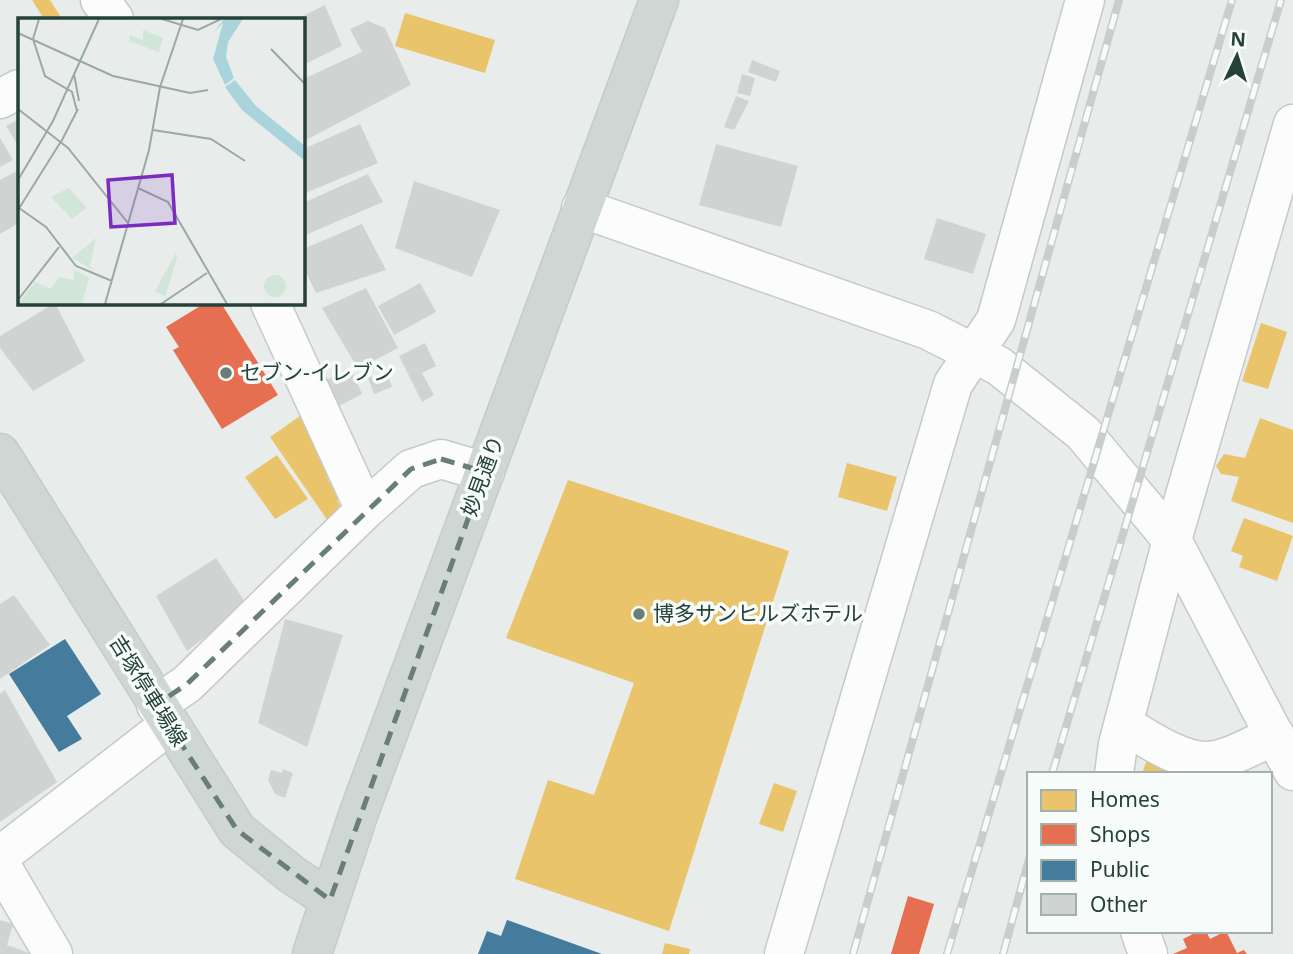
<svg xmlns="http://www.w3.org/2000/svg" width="1293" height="954" font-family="'Noto Sans','Noto Sans JP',sans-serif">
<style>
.homes{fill:#e9c46a}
.shops{fill:#e76f51}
.public{fill:#457b9d}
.building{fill:#cfd4d2}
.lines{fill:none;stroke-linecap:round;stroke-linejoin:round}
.minor-casing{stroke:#c5cac8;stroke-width:41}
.major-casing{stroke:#c3ccc9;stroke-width:41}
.minor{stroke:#fcfcfc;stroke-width:38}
.major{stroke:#cfd7d5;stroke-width:38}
.rail-casing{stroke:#c9cdcc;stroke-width:8}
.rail{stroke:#f7fbf9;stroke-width:5;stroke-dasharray:16;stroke-linecap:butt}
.marked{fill:none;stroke:#697e78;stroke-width:5;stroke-dasharray:14 9;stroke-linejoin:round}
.poi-dot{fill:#697e78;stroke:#f7fbf9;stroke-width:2.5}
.labels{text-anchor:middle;stroke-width:7;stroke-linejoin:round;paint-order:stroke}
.poi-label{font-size:21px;fill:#24423a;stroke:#f7fbf9;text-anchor:start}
.street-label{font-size:21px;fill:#24423a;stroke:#f7fbf9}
.inset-road{fill:none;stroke:#9aa9a4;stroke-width:2}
.view{fill:#7b2cbf;fill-opacity:0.15;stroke:#7b2cbf;stroke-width:3.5}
.inset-edge{fill:none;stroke:#24423a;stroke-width:3.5}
</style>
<rect width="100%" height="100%" fill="#e8edeb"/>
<!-- homes -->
<path class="homes" d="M 32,0 L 50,0 L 62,19 L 44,19 Z
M 405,13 L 495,40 L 485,73 L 395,46 Z
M 1261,323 L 1287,332 L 1268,389 L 1242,381 Z
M 300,416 L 326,466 L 328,480 L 341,498 L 337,501 L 346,513 L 330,524 L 270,437 Z
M 1260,418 L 1293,430 L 1293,523 L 1231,501 L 1239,477 L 1221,474 L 1216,466 L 1224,454 L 1245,458 Z
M 277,455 L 308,499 L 275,519 L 245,477 Z
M 847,463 L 897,477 L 887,511 L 838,497 Z
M 568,480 L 789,551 L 669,931 L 515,879 L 548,780 L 594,795 L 634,683 L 506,638 Z
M 1244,518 L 1293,536 L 1277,581 L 1239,567 L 1243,556 L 1231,551 Z
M 1146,762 L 1179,773 L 1179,774 L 1142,774 Z
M 774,783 L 797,791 L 783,832 L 759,824 Z
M 665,943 L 690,949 L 689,954 L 662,954 Z"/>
<!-- shops -->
<path class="shops" d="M 205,303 L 221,303 L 278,395 L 222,429 L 173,350 L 179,347 L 166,327 Z
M 908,896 L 934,904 L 919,954 L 891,954 Z
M 1199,931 L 1206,931 L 1210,939 L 1226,931 L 1237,953 L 1244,950 L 1247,954 L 1173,954 L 1187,948 L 1183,939 Z"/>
<!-- public -->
<path class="public" d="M 65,639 L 101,694 L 67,716 L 82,739 L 59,752 L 9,674 Z
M 507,920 L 602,954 L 478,954 L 487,931 L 501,936 Z"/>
<!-- building -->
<path class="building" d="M 325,5 L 342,46 L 303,65 L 303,19 L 297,19 Z
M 368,21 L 385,28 L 411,85 L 304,141 L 303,79 L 362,52 L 350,29 Z
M 752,60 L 780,71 L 776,82 L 748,72 Z
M 742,74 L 755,78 L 750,96 L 737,93 Z
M 736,96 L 749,101 L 734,130 L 724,127 Z
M 19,119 L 19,147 L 6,126 Z
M 360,124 L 378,163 L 303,194 L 303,149 Z
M 0,138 L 13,160 L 0,167 Z
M 716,144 L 798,166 L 781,227 L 699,205 Z
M 19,170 L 19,223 L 0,234 L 0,180 Z
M 368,174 L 383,202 L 303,236 L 303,203 Z
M 414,181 L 500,210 L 472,277 L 395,248 Z
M 937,218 L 986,234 L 973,274 L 924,259 Z
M 362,224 L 386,270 L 316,293 L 303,266 L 303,249 Z
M 420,283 L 436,312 L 394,335 L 378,306 Z
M 366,288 L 398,348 L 358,369 L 322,308 Z
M 55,303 L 85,361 L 33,391 L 0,348 L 0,336 Z
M 425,343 L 436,366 L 422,373 L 434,395 L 422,402 L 399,356 Z
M 352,370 L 362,394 L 335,408 L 320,382 Z
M 386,371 L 392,387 L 374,394 L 368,378 Z
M 216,558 L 247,605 L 187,651 L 156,596 Z
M 14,595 L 50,645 L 0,679 L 0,604 Z
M 285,619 L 343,635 L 307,747 L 258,723 Z
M 5,690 L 57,782 L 0,822 L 0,694 Z
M 283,769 L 293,773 L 285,798 L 275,794 L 268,780 L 271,770 L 282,773 Z
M 0,920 L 13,924 L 7,945 L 32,954 L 0,954 Z"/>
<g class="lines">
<defs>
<path id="minor" d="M 100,0 L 114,19
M 0,99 L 19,89
M 581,208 L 928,330 L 999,366 L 1083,433 L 1172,540 L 1293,771
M 270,303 L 365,510 L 411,469 L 441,459 L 485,472
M 156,705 L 187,684 L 365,510
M 1124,725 C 1147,738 1176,759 1203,761 C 1226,762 1255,744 1275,735
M 1114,774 L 1118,744 L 1172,540 L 1293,124
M 0,856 L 169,725
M 0,864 L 53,954
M 1140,931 L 1148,954
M 784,954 L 953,384 L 996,320 L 1085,0"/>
<path id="major" d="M 0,453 L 237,830 L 291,874 L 330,900
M 312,954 L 358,815 L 659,0"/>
</defs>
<!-- minor casing -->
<use href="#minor" class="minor-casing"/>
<!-- major casing -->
<use href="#major" class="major-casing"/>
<!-- minor -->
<use href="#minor" class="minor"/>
<!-- major -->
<use href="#major" class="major"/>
<defs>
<path id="rail" d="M 1052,774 L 1281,0
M 853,954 L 1119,0
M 947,954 L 1232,0
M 1003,954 L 1029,859"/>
</defs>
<!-- rail casing -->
<use href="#rail" class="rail-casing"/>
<!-- rail -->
<use href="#rail" class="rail"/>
</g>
<!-- marked area -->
<path class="marked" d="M 441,459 L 485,472 L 330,900 L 237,830 L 156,705 L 187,684 L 411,469 Z"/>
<!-- markers -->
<g class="poi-dot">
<circle cx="226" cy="373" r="7"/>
<circle cx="639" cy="614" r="7"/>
</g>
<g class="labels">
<!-- poi labels -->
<g class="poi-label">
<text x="240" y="380">セブン-イレブン</text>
<text x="653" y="621">博多サンヒルズホテル</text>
</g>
<!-- street labels -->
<g class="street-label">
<text transform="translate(483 476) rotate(-70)" y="7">妙見通り</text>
<text transform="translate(148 691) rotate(58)" y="7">吉塚停車場線</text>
</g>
</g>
<!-- overview -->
<g transform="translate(18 18)">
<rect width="287" height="287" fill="#e8edeb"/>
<path d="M 125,12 L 145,20 L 141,34 L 111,23 L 112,17 L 125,22 ZM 51,170 L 69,190 L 54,201 L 33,179 ZM 78,220 L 72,248 L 77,253 L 54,240 ZM 158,235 L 159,240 L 147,279 L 137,273 ZM 56,252 L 71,260 L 64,286 L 0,286 L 17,264 L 33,271 L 41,259 L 56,262 ZM246 268a11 11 0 1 1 22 0a11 11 0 1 1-22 0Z" fill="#d1e6d8"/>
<path d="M 206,1 L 225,1 L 210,24 L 208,39 L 216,60 L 207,67 L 195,41 L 205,5 L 196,14 ZM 217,62 L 238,88 L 287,128 L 287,143 L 224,92 L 207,69 Z" fill="#a9d4db"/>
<path class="inset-road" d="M 21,1 L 15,21 L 27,58 L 54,74 L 59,93M 144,1 L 180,12 L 203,1M 0,15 L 95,58 L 172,75 L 190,72M 253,31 L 287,66M 56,56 L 61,83M 0,91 L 50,130 L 110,205M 135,112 L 193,121 L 227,143M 43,124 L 60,91M 0,162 L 35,103 L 81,1M 120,170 L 150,184 L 209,286M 1,190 L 28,209 L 58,248 L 94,263M 0,192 L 42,125M 0,282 L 41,229M 87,286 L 131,132 L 142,69 L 165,1M 143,286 L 189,255"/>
<path class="view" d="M 154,157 L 157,205 L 93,209 L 90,162 Z"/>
<rect width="287" height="287" class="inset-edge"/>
</g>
<!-- legend -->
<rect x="1027" y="772" width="245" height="161" fill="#f7fbf9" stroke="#a3b1ad" stroke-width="2"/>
<rect x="1041" y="790" width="35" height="21" fill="#e9c46a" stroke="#a3b1ad" stroke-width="2"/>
<text x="1090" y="807" font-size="21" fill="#24423a">Homes</text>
<rect x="1041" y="824" width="35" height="21" fill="#e76f51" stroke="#a3b1ad" stroke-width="2"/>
<text x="1090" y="842" font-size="21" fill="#24423a">Shops</text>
<rect x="1041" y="860" width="35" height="21" fill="#457b9d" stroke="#a3b1ad" stroke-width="2"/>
<text x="1090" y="877" font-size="21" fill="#24423a">Public</text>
<rect x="1041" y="894" width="35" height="21" fill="#cfd4d2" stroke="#a3b1ad" stroke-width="2"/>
<text x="1090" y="912" font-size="21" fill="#24423a">Other</text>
<!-- north arrow -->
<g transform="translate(1237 56) rotate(4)" stroke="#f7fbf9" stroke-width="5" paint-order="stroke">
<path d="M0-5L12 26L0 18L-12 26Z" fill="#24423a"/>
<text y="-10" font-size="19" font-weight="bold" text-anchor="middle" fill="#24423a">N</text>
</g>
</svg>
